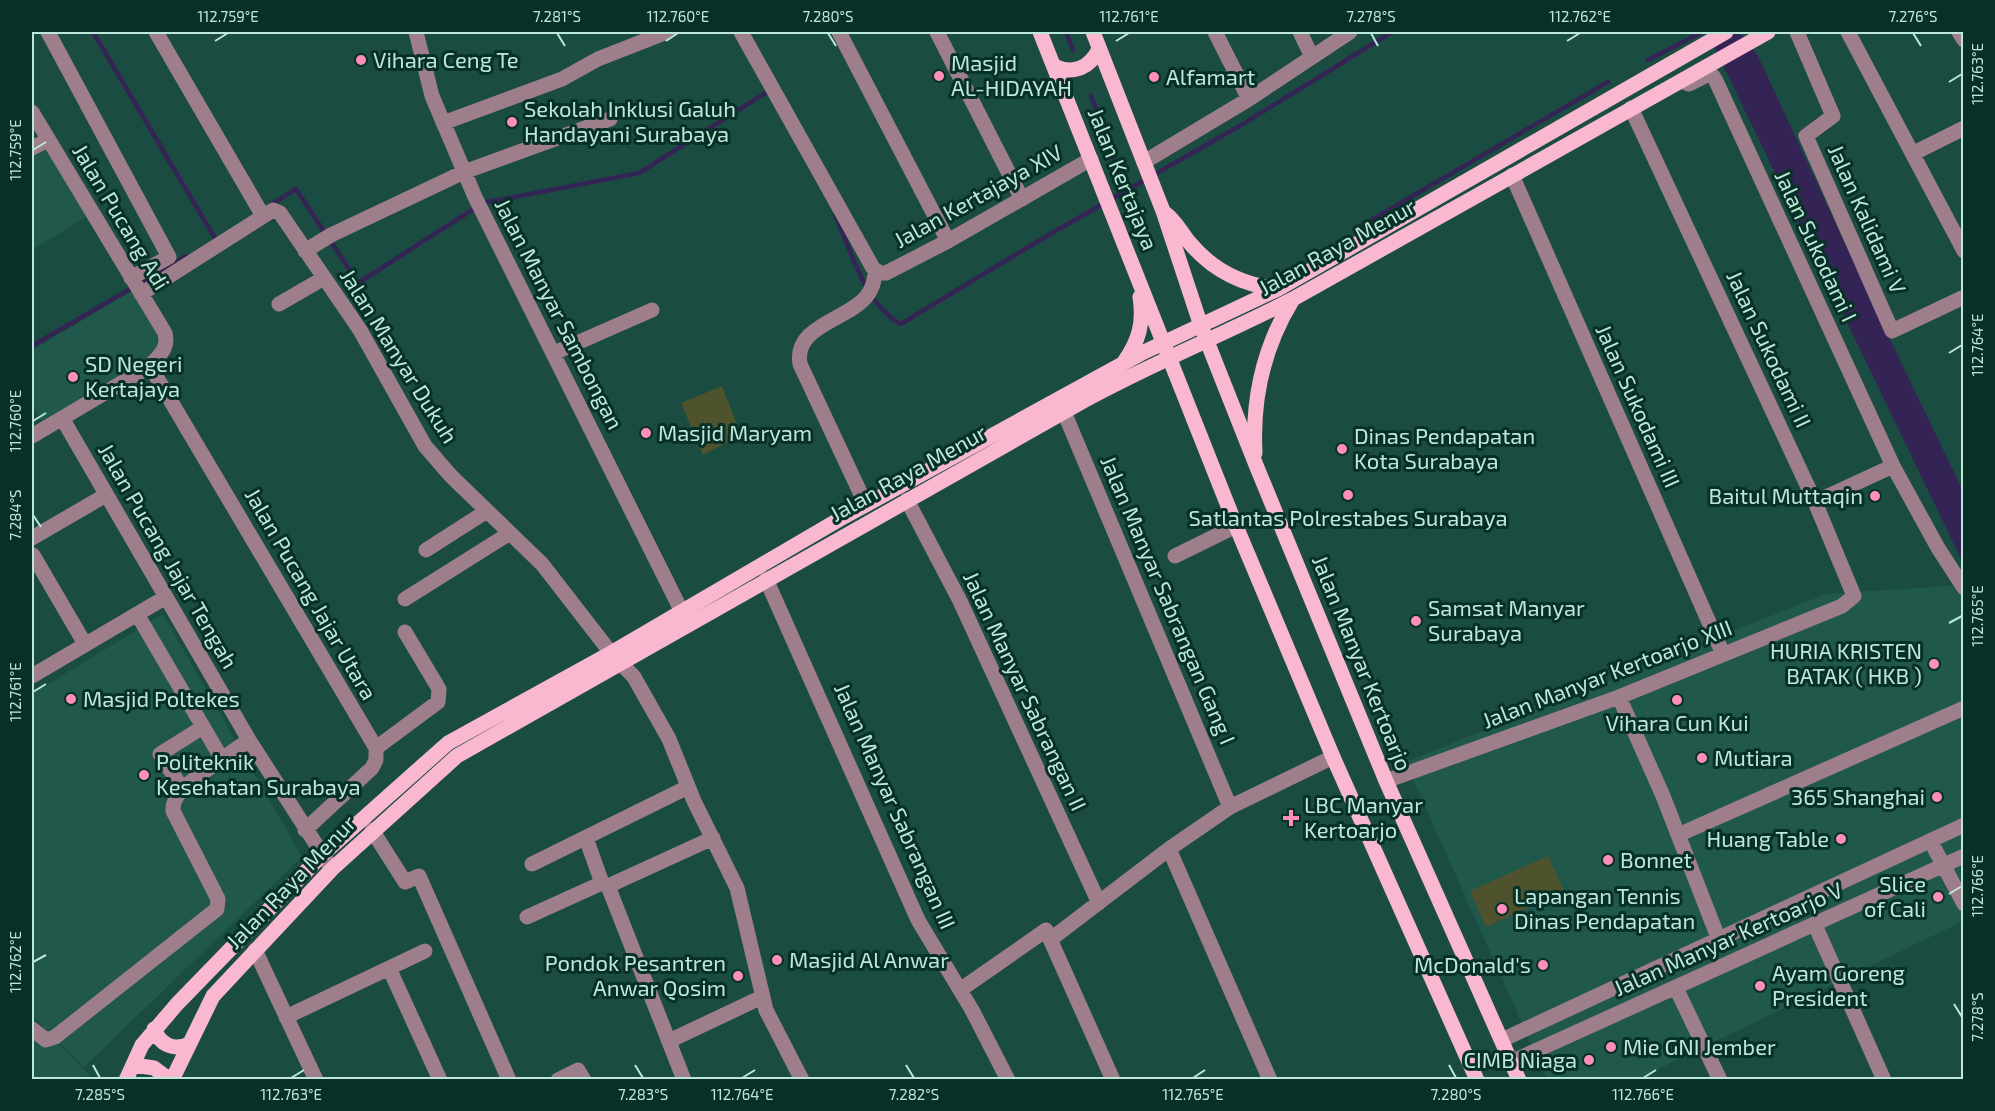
<svg xmlns="http://www.w3.org/2000/svg" width="1995" height="1111" font-family="'Exo 2',sans-serif">
<style>
.built{fill:#20584b}
.green{fill:#4e532e}
.water{fill:#332455}
.lines{fill:none;stroke-linecap:round;stroke-linejoin:round}
.stream{stroke:#332455;stroke-width:4.5}
.minor{stroke:#9e7e8a;stroke-width:15}
.major{stroke:#f9b8d0;stroke-width:15}
.ticks{fill:none;stroke:#bde7da;stroke-width:2}
.poi-dot{fill:#fe8ebc;stroke:#073027;stroke-width:2}
.labels{text-anchor:middle;stroke-width:6;stroke-linejoin:round;paint-order:stroke}
.poi-label{font-size:22px;fill:#bde7da;stroke:#073027;text-anchor:start}
.street-label{font-size:22px;fill:#bde7da;stroke:#073027}
.neatline{fill:none;stroke:#bde7da;stroke-width:2}
.ticks-label{font-size:15px;text-anchor:middle;fill:#bde7da}
</style>
<rect width="100%" height="100%" fill="#1b4c41"/>
<!-- built -->
<path class="built" d="M 46,145 L 89,215 L 32,250 L 32,153 Z
M 137,288 L 172,343 L 42,421 L 32,404 L 32,350 Z
M 1961,585 L 1963,591 L 1963,921 L 1638,1079 L 1547,1079 L 1405,762 L 1826,594 Z
M 163,614 L 302,857 L 84,1067 L 32,1016 L 32,694 Z
M 32,1017 L 93,1079 L 32,1079 Z"/>
<!-- green -->
<path class="green" d="M 722,386 L 741,435 L 703,455 L 681,403 Z
M 1548,856 L 1564,891 L 1486,927 L 1470,891 Z"/>
<!-- water -->
<path class="water" d="M 1707,32 L 1739,32 L 1758,56 L 1873,304 L 1963,491 L 1963,563 Z"/>
<g class="lines">
<!-- stream -->
<path class="stream" d="M 93,32 L 216,240
M 1066,32 L 1073,50
M 1648,60 L 1702,32
M 1091,96 L 1126,192
M 269,206 L 296,189 L 358,283 L 483,203 L 639,173 L 770,90
M 835,214 C 850,249 865,305 901,324 L 1045,237 L 1243,124 L 1392,32
M 1356,229 L 1608,82
M 32,346 L 187,256"/>
<!-- minor -->
<path class="minor" d="M 48,32 L 169,257 L 131,278
M 156,32 L 263,216
M 416,32 L 432,96 L 475,197 L 681,610
M 741,32 L 873,268 L 880,273 L 886,273 L 948,241 L 1091,159
M 839,32 L 948,241
M 937,32 L 1022,199
M 1215,32 L 1249,99
M 1300,32 L 1312,57
M 1797,32 L 1833,116 L 1806,136 L 1892,331 L 1964,297
M 1848,32 L 1964,251
M 1959,32 L 1964,40
M 1684,82 L 1689,84 L 1707,75 L 1713,76 L 1716,81 L 1893,466 L 1938,548 L 1964,588
M 32,112 L 165,333 C 169,348 160,355 150,366 L 32,436
M 443,123 L 562,79 L 598,59 L 667,32
M 32,148 L 48,140
M 1914,153 L 1964,128
M 1144,162 L 1249,99 L 1350,32
M 1512,175 L 1723,654
M 305,251 L 331,235 L 464,172 L 610,119
M 141,294 L 273,210 L 280,213 L 360,330 L 425,446 L 451,476 L 542,564 L 611,653 L 634,677 L 669,739 L 694,801 L 737,888 L 766,1010 L 802,1080
M 279,304 L 324,278
M 554,353 L 652,310
M 150,366 L 376,748 L 376,760 L 372,768 L 305,830
M 1064,412 L 1230,807
M 62,418 L 249,740 L 330,866
M 907,500 L 960,601 L 1099,903
M 1815,502 L 1893,466
M 866,505 L 800,364 C 793,326 847,320 866,297 C 873,289 874,280 876,270
M 32,538 L 106,495
M 426,550 L 487,511
M 33,555 L 85,644
M 1175,556 L 1236,526
M 766,579 L 918,920 L 972,1010 L 1008,1080
M 405,599 L 510,533
M 137,614 L 222,759 L 249,740
M 32,676 L 166,597
M 1619,697 L 1663,796 L 1719,940
M 376,748 L 438,702 L 439,689 L 405,632
M 1386,781 L 1619,697 L 1842,606 L 1854,596 L 1815,502 L 1631,108
M 183,790 L 160,754 L 203,727
M 372,830 L 405,882 L 419,876 L 509,1080
M 1678,835 L 1964,708
M 586,838 L 602,883 L 608,886 L 684,1080
M 1931,842 L 1964,904
M 1169,849 L 1270,1080
M 532,864 L 688,787
M 608,886 L 713,838
M 527,917 L 602,883
M 1815,925 L 1884,1080
M 1051,939 L 1169,849 L 1230,807 L 1333,757
M 255,950 L 316,1080
M 389,968 L 440,1080
M 1676,988 L 1720,1080
M 960,990 L 1046,930 L 1113,1080
M 286,1017 L 425,951
M 32,1029 L 46,1040 L 55,1037 L 217,909 L 218,899 L 173,811 C 171,789 206,772 222,759
M 1502,1040 L 1964,825
M 669,1041 L 762,997
M 1511,1062 L 1964,856
M 558,1080 L 578,1070 L 584,1080"/>
<!-- major -->
<path class="major" d="M 1040,32 L 1236,526 L 1333,757 L 1477,1080
M 1093,32 L 1163,211 L 1201,326 L 1256,465 L 1386,781 L 1519,1080
M 1054,66 C 1073,75 1090,68 1099,49
M 1165,213 C 1176,221 1181,232 1189,242 C 1212,270 1242,285 1278,289
M 1124,362 C 1139,341 1144,323 1140,297
M 1255,453 C 1252,397 1264,346 1293,299
M 154,1029 C 160,1045 174,1051 189,1044
M 134,1065 L 154,1068 L 170,1080
M 126,1080 L 142,1045 L 177,1004 L 321,856 L 448,743 L 611,653 L 840,519 L 1144,352 L 1278,289 L 1726,32
M 172,1080 L 213,996 L 332,869 L 457,756 L 1087,399 C 1155,362 1225,334 1293,299 L 1768,32"/>
</g>
<!-- ticks -->
<path class="ticks" d="M 557,33 L 565,46M 828,33 L 836,46M 1371,33 L 1378,46M 1913,33 L 1921,46M 215,41 L 228,33M 666,41 L 678,33M 1116,41 L 1129,33M 1567,41 L 1580,33M 1949,82 L 1962,74M 33,150 L 46,142M 1949,353 L 1962,345M 33,421 L 46,413M 33,515 L 41,527M 1949,623 L 1962,616M 33,692 L 46,684M 1949,894 L 1962,886M 33,962 L 46,955M 1954,1004 L 1962,1017M 93,1065 L 100,1078M 635,1065 L 643,1078M 906,1065 L 914,1078M 1449,1065 L 1456,1078M 291,1078 L 304,1070M 742,1078 L 755,1070M 1193,1078 L 1205,1070M 1643,1078 L 1656,1070"/>
<!-- markers -->
<g class="poi-dot">
<circle cx="361" cy="60" r="6"/>
<circle cx="939" cy="76" r="6"/>
<circle cx="1154" cy="77" r="6"/>
<circle cx="512" cy="122" r="6"/>
<circle cx="73" cy="377" r="6"/>
<circle cx="646" cy="433" r="6"/>
<circle cx="1342" cy="449" r="6"/>
<circle cx="1348" cy="495" r="6"/>
<circle cx="1875" cy="496" r="6"/>
<circle cx="1416" cy="621" r="6"/>
<circle cx="1934" cy="664" r="6"/>
<circle cx="71" cy="699" r="6"/>
<circle cx="1677" cy="700" r="6"/>
<circle cx="1702" cy="758" r="6"/>
<circle cx="144" cy="775" r="6"/>
<circle cx="1937" cy="797" r="6"/>
<path d="M1288 809h6v6h6v6h-6v6h-6v-6h-6v-6h6z"/>
<circle cx="1841" cy="839" r="6"/>
<circle cx="1608" cy="860" r="6"/>
<circle cx="1938" cy="897" r="6"/>
<circle cx="1502" cy="909" r="6"/>
<circle cx="777" cy="960" r="6"/>
<circle cx="1543" cy="965" r="6"/>
<circle cx="738" cy="976" r="6"/>
<circle cx="1760" cy="986" r="6"/>
<circle cx="1611" cy="1047" r="6"/>
<circle cx="1589" cy="1060" r="6"/>
</g>
<g class="labels">
<!-- poi labels -->
<g class="poi-label">
<text x="373" y="68">Vihara Ceng Te</text>
<text x="951" y="71">Masjid<tspan x="951" dy="25">AL-HIDAYAH</tspan></text>
<text x="1166" y="85">Alfamart</text>
<text x="524" y="117">Sekolah Inklusi Galuh<tspan x="524" dy="25">Handayani Surabaya</tspan></text>
<text x="85" y="372">SD Negeri<tspan x="85" dy="25">Kertajaya</tspan></text>
<text x="658" y="441">Masjid Maryam</text>
<text x="1354" y="444">Dinas Pendapatan<tspan x="1354" dy="25">Kota Surabaya</tspan></text>
<text x="1863" y="504" text-anchor="end">Baitul Muttaqin</text>
<text x="1348" y="526" text-anchor="middle">Satlantas Polrestabes Surabaya</text>
<text x="1428" y="616">Samsat Manyar<tspan x="1428" dy="25">Surabaya</tspan></text>
<text x="1922" y="659" text-anchor="end">HURIA KRISTEN<tspan x="1922" dy="25">BATAK ( HKB )</tspan></text>
<text x="83" y="707">Masjid Poltekes</text>
<text x="1677" y="731" text-anchor="middle">Vihara Cun Kui</text>
<text x="1714" y="766">Mutiara</text>
<text x="156" y="770">Politeknik<tspan x="156" dy="25">Kesehatan Surabaya</tspan></text>
<text x="1925" y="805" text-anchor="end">365 Shanghai</text>
<text x="1304" y="813">LBC Manyar<tspan x="1304" dy="25">Kertoarjo</tspan></text>
<text x="1829" y="847" text-anchor="end">Huang Table</text>
<text x="1620" y="868">Bonnet</text>
<text x="1926" y="892" text-anchor="end">Slice<tspan x="1926" dy="25">of Cali</tspan></text>
<text x="1514" y="904">Lapangan Tennis<tspan x="1514" dy="25">Dinas Pendapatan</tspan></text>
<text x="789" y="968">Masjid Al Anwar</text>
<text x="726" y="971" text-anchor="end">Pondok Pesantren<tspan x="726" dy="25">Anwar Qosim</tspan></text>
<text x="1531" y="973" text-anchor="end">McDonald's</text>
<text x="1772" y="981">Ayam Goreng<tspan x="1772" dy="25">President</tspan></text>
<text x="1623" y="1055">Mie GNI Jember</text>
<text x="1577" y="1068" text-anchor="end">CIMB Niaga</text>
</g>
<!-- street labels -->
<g class="street-label">
<text transform="translate(1123 179) rotate(68)" y="8">Jalan Kertajaya</text>
<text transform="translate(978 196) rotate(-29)" y="8">Jalan Kertajaya XIV</text>
<text transform="translate(121 217) rotate(59)" y="8">Jalan Pucang Adi</text>
<text transform="translate(1867 219) rotate(66)" y="8">Jalan Kalidami V</text>
<text transform="translate(1816 246) rotate(65)" y="8">Jalan Sukodami I</text>
<text transform="translate(1337 247) rotate(-29)" y="8">Jalan Raya Menur</text>
<text transform="translate(559 314) rotate(63)" y="8">Jalan Manyar Sambongan</text>
<text transform="translate(1769 349) rotate(65)" y="8">Jalan Sukodami II</text>
<text transform="translate(399 356) rotate(58)" y="8">Jalan Manyar Dukuh</text>
<text transform="translate(1638 406) rotate(66)" y="8">Jalan Sukodami III</text>
<text transform="translate(908 473) rotate(-29)" y="8">Jalan Raya Menur</text>
<text transform="translate(168 556) rotate(60)" y="8">Jalan Pucang Jajar Tengah</text>
<text transform="translate(311 594) rotate(60)" y="8">Jalan Pucang Jajar Utara</text>
<text transform="translate(1168 600) rotate(67)" y="8">Jalan Manyar Sabrangan Gang I</text>
<text transform="translate(1362 663) rotate(68)" y="8">Jalan Manyar Kertoarjo</text>
<text transform="translate(1607 674) rotate(-21)" y="8">Jalan Manyar Kertoarjo XIII</text>
<text transform="translate(1025 691) rotate(65)" y="8">Jalan Manyar Sabrangan II</text>
<text transform="translate(895 806) rotate(66)" y="8">Jalan Manyar Sabrangan III</text>
<text transform="translate(291 882) rotate(-46)" y="8">Jalan Raya Menur</text>
<text transform="translate(1728 939) rotate(-24)" y="8">Jalan Manyar Kertoarjo V</text>
</g>
</g>
<!-- border -->
<rect width="1995" height="1111" fill="none" stroke="#073027" stroke-width="66"/>
<rect x="33" y="33" width="1929" height="1045" class="neatline"/>
<g class="ticks-label">
<text x="228" y="22">112.759°E</text>
<text x="557" y="22">7.281°S</text>
<text x="678" y="22">112.760°E</text>
<text x="828" y="22">7.280°S</text>
<text x="1129" y="22">112.761°E</text>
<text x="1371" y="22">7.278°S</text>
<text x="1580" y="22">112.762°E</text>
<text x="1913" y="22">7.276°S</text>
<text transform="translate(1978 74) rotate(-90)" y="5">112.763°E</text>
<text transform="translate(16 150) rotate(-90)" y="5">112.759°E</text>
<text transform="translate(1978 345) rotate(-90)" y="5">112.764°E</text>
<text transform="translate(16 421) rotate(-90)" y="5">112.760°E</text>
<text transform="translate(16 515) rotate(-90)" y="5">7.284°S</text>
<text transform="translate(1978 616) rotate(-90)" y="5">112.765°E</text>
<text transform="translate(16 692) rotate(-90)" y="5">112.761°E</text>
<text transform="translate(1978 886) rotate(-90)" y="5">112.766°E</text>
<text transform="translate(16 962) rotate(-90)" y="5">112.762°E</text>
<text transform="translate(1978 1017) rotate(-90)" y="5">7.278°S</text>
<text x="100" y="1100">7.285°S</text>
<text x="291" y="1100">112.763°E</text>
<text x="643" y="1100">7.283°S</text>
<text x="742" y="1100">112.764°E</text>
<text x="914" y="1100">7.282°S</text>
<text x="1193" y="1100">112.765°E</text>
<text x="1456" y="1100">7.280°S</text>
<text x="1643" y="1100">112.766°E</text>
</g>
</svg>
